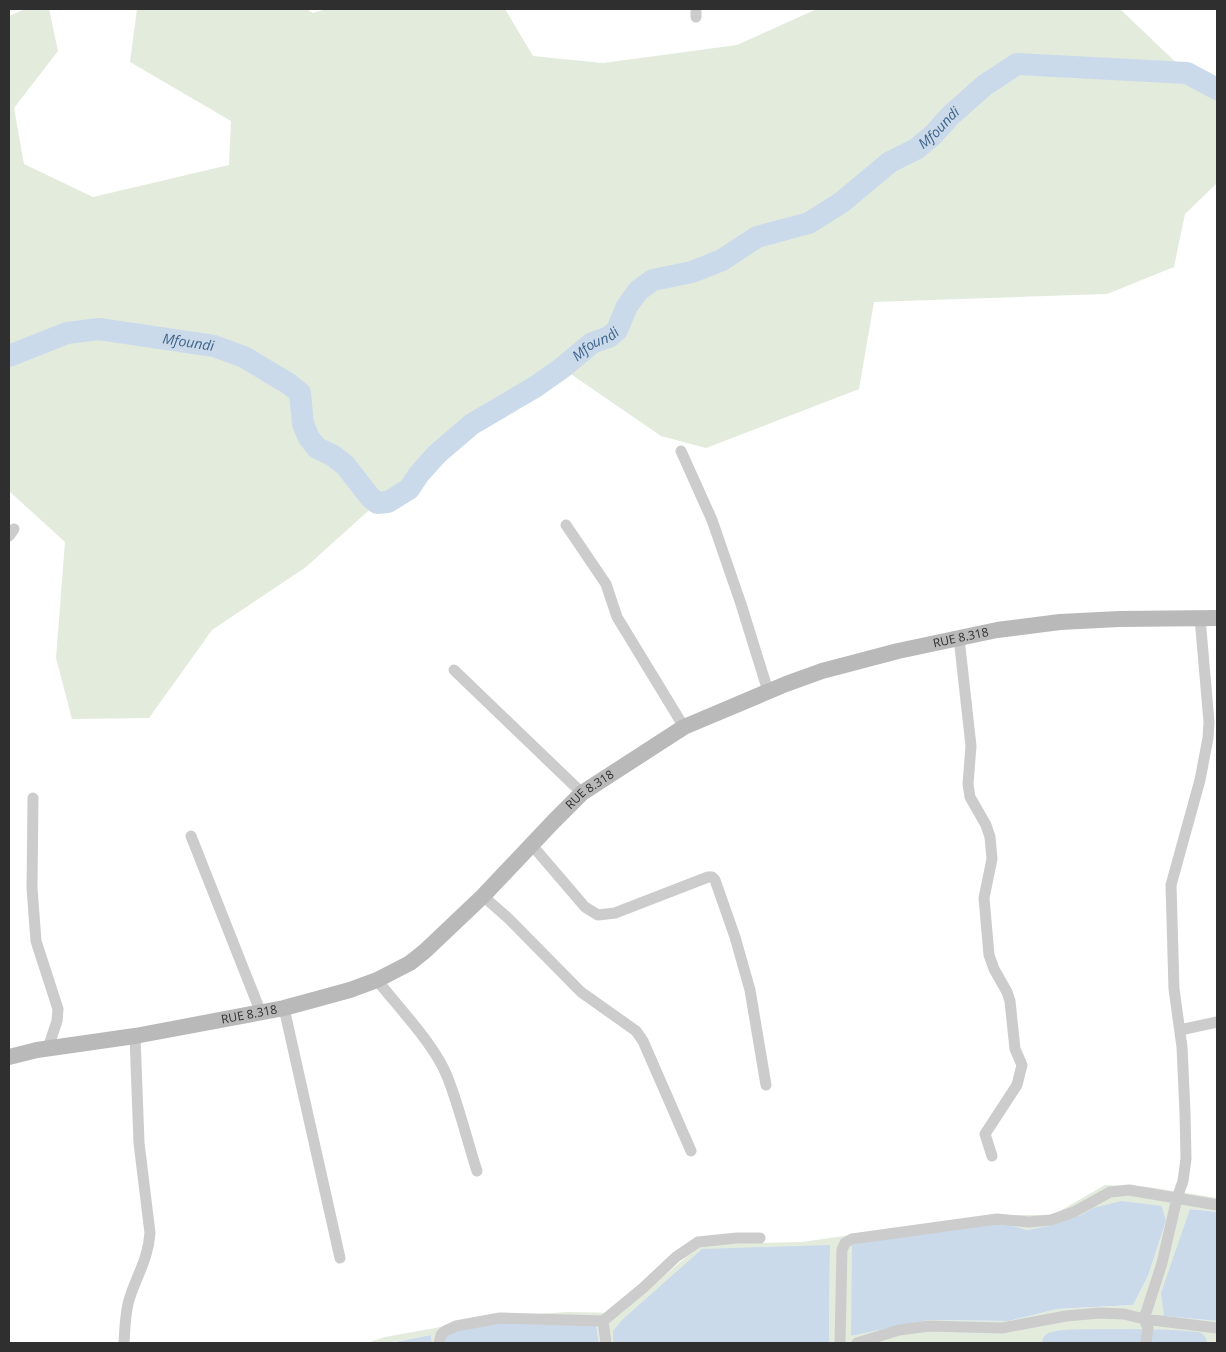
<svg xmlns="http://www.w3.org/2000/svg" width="1226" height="1352" font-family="'Open Sans',sans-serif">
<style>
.green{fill:#e3ebdd;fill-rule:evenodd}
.water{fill:#cadaea}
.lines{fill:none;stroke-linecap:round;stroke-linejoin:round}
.river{stroke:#cadaea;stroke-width:22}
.minor{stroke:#ccc;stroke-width:11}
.secondary{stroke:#b9b9b9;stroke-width:16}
.labels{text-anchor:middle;stroke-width:5;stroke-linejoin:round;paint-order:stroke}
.street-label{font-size:12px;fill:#2f2f2f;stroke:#fff}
.water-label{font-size:14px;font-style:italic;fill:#41658c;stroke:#fff}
</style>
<rect width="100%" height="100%" fill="#fff"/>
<!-- green -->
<path class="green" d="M 25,9 L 49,9 L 58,51 L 14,108 L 24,164 L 93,197 L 229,165 L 231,121 L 130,62 L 137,9 L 306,9 L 313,13 L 327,9 L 505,9 L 533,56 L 603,63 L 737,45 L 817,9 L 1120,9 L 1187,73 L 1217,89 L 1217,183 L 1185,214 L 1174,267 L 1107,294 L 874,302 L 859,389 L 706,448 L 661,436 L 562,368 C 520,397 472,418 436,455 C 422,469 409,497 388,502 C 385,503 380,503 377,503 L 306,567 L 212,630 L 149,718 L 72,719 L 56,658 L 65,542 L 9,491 L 9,16 Z
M 1105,1185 L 1148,1187 L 1217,1198 L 1217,1212 L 1190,1209 L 1164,1316 L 1217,1321 L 1217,1343 L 829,1343 L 830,1246 L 613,1331 L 613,1343 L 599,1343 L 596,1324 L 443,1343 L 432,1343 L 431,1335 L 387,1343 L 367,1343 L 385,1337 L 502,1316 L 568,1312 L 620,1313 L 697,1248 L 707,1244 L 802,1242 L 990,1215 L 1053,1215 ZM 1162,1206 L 1166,1221 L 1148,1276 L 1133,1305 L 1057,1309 L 1009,1321 L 928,1320 L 851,1336 L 998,1222 L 1027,1230 L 1053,1225 L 1081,1215 L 1093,1208 Z"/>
<!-- water -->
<path class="water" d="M 1121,1201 L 1162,1206 L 1166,1221 L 1148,1276 L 1133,1305 L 1057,1309 L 1009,1321 L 928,1320 L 851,1336 L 852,1245 L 912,1233 L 998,1222 L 1027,1230 L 1053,1225 L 1081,1215 L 1093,1208 Z
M 1190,1209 L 1217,1212 L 1217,1321 L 1164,1316 L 1161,1293 Z
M 830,1245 L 829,1343 L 613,1343 L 613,1331 L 622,1320 L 702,1249 Z
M 498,1320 L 596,1324 L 599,1343 L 443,1343 L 447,1331 Z
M 431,1335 L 432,1343 L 387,1343 L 389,1343 Z"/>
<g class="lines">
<!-- river -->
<g class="river">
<path id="s1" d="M 9,356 L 67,333 L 99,329 L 214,346 L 244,357 L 289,384 L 300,393 L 303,424 L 309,438 L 317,448 L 332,455 L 345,465 L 370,497 L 377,503 L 388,502 L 409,489 L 419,474 L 437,454 L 472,424 L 535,387 L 562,368 L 592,343 L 609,337 L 617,330 L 627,306 L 639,290 L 653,280 L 692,272 L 722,260 L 757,237 L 809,223 L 842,202 L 890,162 L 916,149 L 933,135 L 951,115 L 985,85 L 1017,64 L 1187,73 L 1217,89"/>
<path d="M 1053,1343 C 1067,1339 1084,1341 1099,1340 C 1132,1340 1164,1339 1196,1343"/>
</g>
<!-- minor -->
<path class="minor" d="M 696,9 L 696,17
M 681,451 L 712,520 L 741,604 L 768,691
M 566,525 L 606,584 L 617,617 L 684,727
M 9,536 L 14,529
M 959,638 L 971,746 L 968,784 L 970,797 L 986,825 L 990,837 L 992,859 L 984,898 L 989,955 L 994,969 L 1007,992 L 1010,1001 L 1015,1049 L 1022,1065 L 1017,1085 L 985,1134 L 992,1156
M 454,670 L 582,793
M 33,798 L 32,888 L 36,941 L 58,1009 L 57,1021 L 48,1048
M 191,836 L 261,1013
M 531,844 L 585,907 L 598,915 L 615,913 L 708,877 L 712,877 L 715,880 L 735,937 L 750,990 L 766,1085
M 483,896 L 509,919 L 581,992 L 636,1031 L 643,1041 L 691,1151
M 377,980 C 398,1007 435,1045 447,1076 C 459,1106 467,1140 477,1171
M 284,1008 L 340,1258
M 1180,1030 L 1217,1022
M 603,1321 L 606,1343
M 124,1343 C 125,1328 125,1311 130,1297 C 138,1273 148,1259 150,1233 L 139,1143 L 135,1036
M 439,1343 L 441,1335 L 445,1331 L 456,1326 L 500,1318 L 603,1321 L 643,1288 L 676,1257 L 698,1242 L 737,1238 L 760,1238
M 840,1343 L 842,1250 L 845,1243 L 852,1239 L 997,1219 L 1029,1222 L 1051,1220 L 1074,1212 L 1110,1192 L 1129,1190 L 1217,1205
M 857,1343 L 899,1330 L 929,1326 L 1002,1328 L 1066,1316 L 1100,1313 L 1124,1314 L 1144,1319 L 1217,1328
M 1146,1343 L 1148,1328 L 1144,1319 L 1162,1263 L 1177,1198 L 1183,1181 L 1186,1159 L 1185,1112 L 1182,1047 L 1174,989 L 1171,885 L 1200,780 L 1208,738 L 1209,722 L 1200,618"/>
<!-- secondary -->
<path class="secondary" id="s2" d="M 9,1057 L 37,1050 L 135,1036 L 284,1008 L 350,990 L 377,980 L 410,963 L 425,951 L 483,896 L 553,822 L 582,793 L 684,727 L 786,684 L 822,671 L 898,651 L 997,630 L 1060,622 L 1119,619 L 1217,618"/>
</g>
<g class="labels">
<!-- street labels -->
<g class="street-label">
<text dy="4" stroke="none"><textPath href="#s2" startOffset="1069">RUE 8.318</textPath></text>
<text dy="4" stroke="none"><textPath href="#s2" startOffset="664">RUE 8.318</textPath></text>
<text dy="4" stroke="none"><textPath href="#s2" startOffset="244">RUE 8.318</textPath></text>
</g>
<!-- water labels -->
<g class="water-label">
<text dy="5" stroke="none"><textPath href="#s1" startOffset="1145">Mfoundi</textPath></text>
<text dy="5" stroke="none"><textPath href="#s1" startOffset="185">Mfoundi</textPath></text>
<text dy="5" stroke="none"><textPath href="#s1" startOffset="726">Mfoundi</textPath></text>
</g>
</g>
<!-- border -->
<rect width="1226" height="1352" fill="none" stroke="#2f2f2f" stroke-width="20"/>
</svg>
